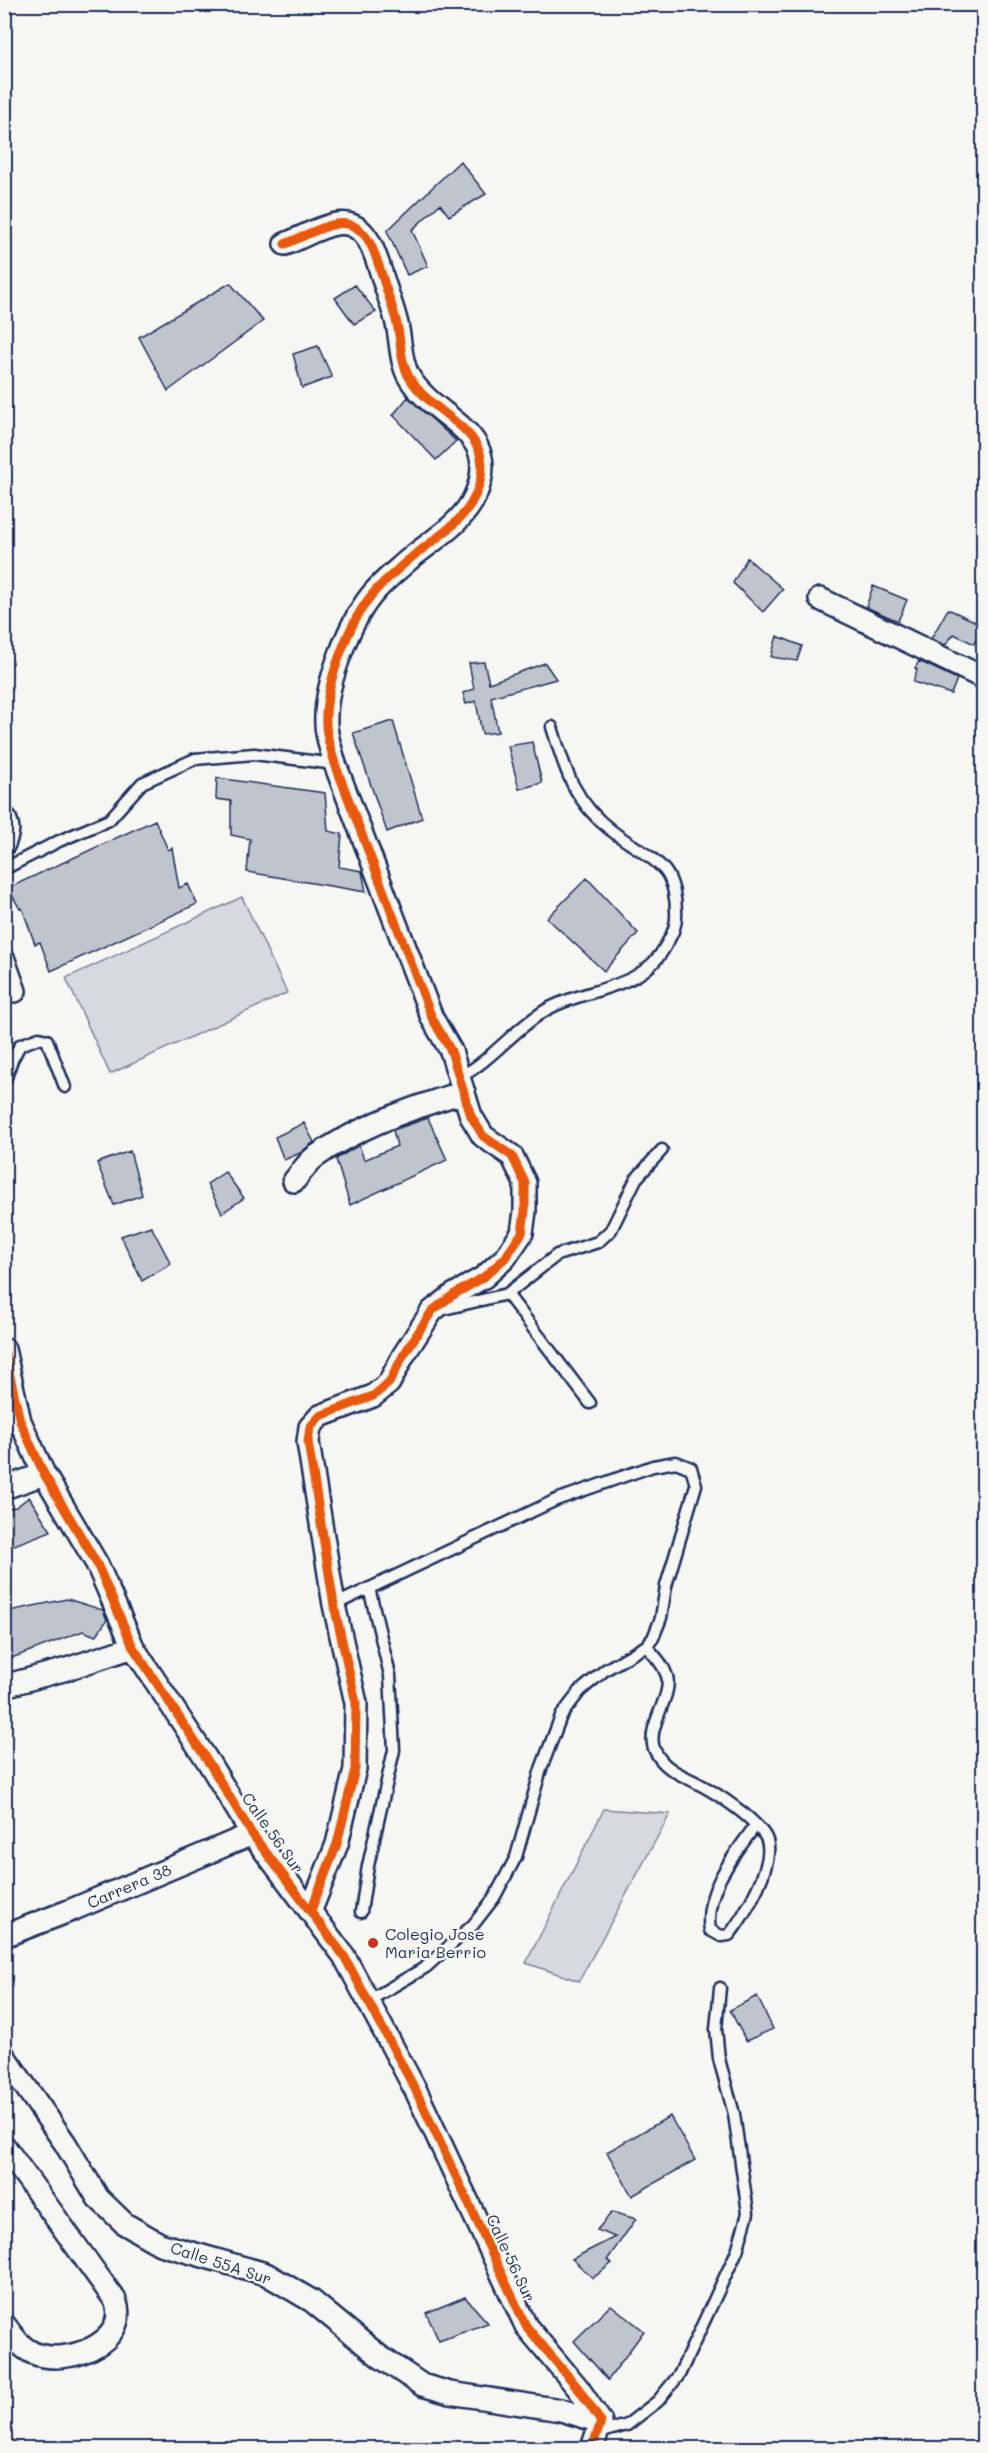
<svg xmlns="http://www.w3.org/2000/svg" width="988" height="2453" font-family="Mali,sans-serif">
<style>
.green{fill:#d6d9dd;stroke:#78849e;stroke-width:1.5}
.building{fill:#c0c4cd;stroke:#1b2f5e;stroke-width:1.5}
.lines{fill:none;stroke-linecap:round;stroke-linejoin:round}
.service-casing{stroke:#1b2f5e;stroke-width:15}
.minor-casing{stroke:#1b2f5e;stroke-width:26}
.service{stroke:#f6f6f2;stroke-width:10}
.minor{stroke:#f6f6f2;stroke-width:21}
.cycleway-casing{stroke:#f6f6f2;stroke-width:13}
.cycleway{stroke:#e8590c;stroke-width:9}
.poi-dot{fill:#c8321e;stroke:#f6f6f2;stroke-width:2}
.labels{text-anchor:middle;stroke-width:5;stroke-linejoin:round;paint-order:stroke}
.street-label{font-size:16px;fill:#1b2f5e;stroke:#f6f6f2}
.poi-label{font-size:16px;fill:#1b2f5e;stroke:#f6f6f2;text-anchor:start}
</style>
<rect width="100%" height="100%" fill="#f6f6f2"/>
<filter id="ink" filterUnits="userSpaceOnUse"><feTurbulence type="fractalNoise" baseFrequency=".0167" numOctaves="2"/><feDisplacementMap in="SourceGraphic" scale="12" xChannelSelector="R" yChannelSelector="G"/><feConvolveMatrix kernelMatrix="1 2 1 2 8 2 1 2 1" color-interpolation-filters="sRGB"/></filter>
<g filter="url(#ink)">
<!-- green -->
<path class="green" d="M 242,897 L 287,993 L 110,1074 L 66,978 Z
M 604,1809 L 670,1814 L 579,1981 L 526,1963 Z"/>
<!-- building -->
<path class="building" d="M 460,161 L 486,194 L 449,216 L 440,204 L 412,230 L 428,266 L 407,275 L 387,231 Z
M 230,283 L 263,321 L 168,391 L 139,337 Z
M 355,285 L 376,312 L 354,324 L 335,298 Z
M 318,346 L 332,377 L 302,388 L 293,354 Z
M 408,397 L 456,441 L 436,460 L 393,415 Z
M 747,558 L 783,589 L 763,612 L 733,583 Z
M 873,586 L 907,600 L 898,621 L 866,607 Z
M 948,609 L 983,625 L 974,644 L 954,634 L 945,645 L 931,639 Z
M 777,636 L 802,646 L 797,661 L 771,657 Z
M 919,661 L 957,679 L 951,694 L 913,682 L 917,670 L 915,668 Z
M 484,662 L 489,683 L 545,663 L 556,679 L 491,697 L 498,732 L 482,734 L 476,701 L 466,704 L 463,693 L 474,689 L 469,663 Z
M 393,721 L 422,818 L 387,832 L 353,733 Z
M 532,742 L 542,783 L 519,789 L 508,746 Z
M 217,778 L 325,793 L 328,831 L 342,834 L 339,867 L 362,871 L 366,892 L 247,872 L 250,839 L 231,835 L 231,801 L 216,799 Z
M 155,820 L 168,850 L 172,848 L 179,888 L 188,884 L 197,904 L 51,971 L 40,942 L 35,944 L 22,908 L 20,909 L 8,888 Z
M 587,878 L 638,933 L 604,971 L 547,918 Z
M 428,1118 L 447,1160 L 350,1205 L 336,1159 L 359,1145 L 364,1160 L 397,1146 L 393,1130 Z
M 304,1123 L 314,1142 L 300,1153 L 284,1160 L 275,1137 Z
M 130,1151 L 142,1195 L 114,1205 L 97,1163 Z
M 225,1172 L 244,1198 L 222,1213 L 207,1184 Z
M 151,1226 L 171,1264 L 142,1281 L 121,1236 Z
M 29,1497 L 51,1531 L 4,1549 L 4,1509 L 16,1507 Z
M 67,1599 L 103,1610 L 107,1620 L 96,1636 L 83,1631 L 4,1661 L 4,1612 Z
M 757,1996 L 773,2029 L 746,2041 L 730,2010 Z
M 670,2116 L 695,2160 L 632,2196 L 607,2152 Z
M 612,2212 L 636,2219 L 607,2260 L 612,2263 L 593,2278 L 572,2259 L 615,2237 L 597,2230 Z
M 465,2297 L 488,2323 L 439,2341 L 426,2313 Z
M 611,2305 L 644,2331 L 608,2380 L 574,2341 Z"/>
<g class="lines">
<defs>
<path id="service" d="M 4,869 L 59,841 L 109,820 L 142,783 L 195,759 L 254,754 L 335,764
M 460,1077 C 493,1059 514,1029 546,1010 C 586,987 643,991 666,945 C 673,933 677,925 676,911 C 676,899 673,882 666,872 C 654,856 627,843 612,831 C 574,802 565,770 552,727
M 4,1083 L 12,1060 L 20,1045 L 39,1038 L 47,1040 L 65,1087
M 507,1294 L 590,1403
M 444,1309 L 507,1294 L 557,1255 L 598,1242 L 611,1230 L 636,1179 L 662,1150
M 334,1605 L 556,1500 L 653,1466 L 676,1462 L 691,1468 L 696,1485 L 666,1586 L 661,1618 L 653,1638 L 646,1646 L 605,1670 L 580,1691 L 561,1716 L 541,1769 L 516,1857 L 494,1898 L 473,1925 L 426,1967 L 368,2001
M 646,1646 C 655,1656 663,1664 667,1676 C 673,1698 644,1728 655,1751 C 665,1770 680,1774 697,1783 C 717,1793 754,1818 765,1836 C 779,1859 744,1917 729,1935 L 721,1936 L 710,1930 C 703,1893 734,1855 755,1826
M 361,1912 L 368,1866 L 394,1750 L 390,1675 L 369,1588
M 598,2433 L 627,2425 L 658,2401 L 679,2375 L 737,2251 L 748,2213 L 734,2114 L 719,2059 L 716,2029 L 720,1988"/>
<path id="minor" d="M 285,244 C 301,238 319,227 336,224 C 370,218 377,262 385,285 C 389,298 394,311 397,324 C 401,341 400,361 409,377 C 436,422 504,430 475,496 C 462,525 429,542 406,562 C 396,571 385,580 376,590 C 350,618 324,686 326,724 C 326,737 332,752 335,764 L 432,1018 L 451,1051 L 471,1116 L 483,1136 L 512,1156 L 525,1183 L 525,1211 L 522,1233 L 505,1258 L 484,1277 L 453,1295 L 432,1311 L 403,1356 L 389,1383 L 373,1396 L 320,1416 L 310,1427 L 308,1442 L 334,1605 L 356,1703 L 355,1769 L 337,1844 L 311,1910
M 820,599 L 984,678
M 4,817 C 10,827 8,834 4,844
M 4,960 L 15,991
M 294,1181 C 300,1174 307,1163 315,1157 C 355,1128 417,1106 464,1092
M 4,1349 L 20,1421 L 44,1474 L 97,1564 L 133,1647 L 209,1763 L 252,1834 L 344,1956 L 416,2091 L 526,2326 L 578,2388 L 601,2422 L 592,2448
M 4,1488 L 44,1474
M 4,1686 L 67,1669 L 133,1647
M 4,1936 L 69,1911 L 252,1834
M 4,2056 L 65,2143 L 98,2198 L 125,2224 L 160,2244 L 266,2274 L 312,2301 L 379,2356 L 422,2385 L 450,2393 L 561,2410 L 601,2422
M 4,2146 L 115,2300 C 132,2343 65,2367 33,2353 C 20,2347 13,2336 4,2324"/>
</defs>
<!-- service casing -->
<use href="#service" class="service-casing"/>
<!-- minor casing -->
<use href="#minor" class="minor-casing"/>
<!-- service -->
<use href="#service" class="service"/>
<!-- minor -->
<use href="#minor" class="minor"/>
<defs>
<path id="cycleway" d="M 285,244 C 301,238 319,227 336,224 C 370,218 377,262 385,285 C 389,298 394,311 397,324 C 401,341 400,361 409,377 C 436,422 504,430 475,496 C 462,525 429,542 406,562 C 396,571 385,580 376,590 C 350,618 324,686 326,724 C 326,737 332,752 335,764 L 432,1018 L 451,1051 L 471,1116 L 483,1136 L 512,1156 L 525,1183 L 525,1211 L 522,1233 L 505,1258 L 484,1277 L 453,1295 L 432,1311 L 403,1356 L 389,1383 L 373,1396 L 320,1416 L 310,1427 L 308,1442 L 334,1605 L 356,1703 L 355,1769 L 337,1844 L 311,1910
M 4,1349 L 20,1421 L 44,1474 L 97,1564 L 133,1647 L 209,1763 L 252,1834 L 344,1956 L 416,2091 L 526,2326 L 578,2388 L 601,2422 L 592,2448"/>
</defs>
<!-- cycleway casing -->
<use href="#cycleway" class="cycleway-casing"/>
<!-- cycleway -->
<use href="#cycleway" class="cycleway"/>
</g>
</g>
<!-- markers -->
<circle class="poi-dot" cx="373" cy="1943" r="6"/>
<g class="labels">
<!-- street labels -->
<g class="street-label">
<text transform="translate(273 1833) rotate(55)" y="6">Calle 56 Sur</text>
<text transform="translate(129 1886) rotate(-23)" y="6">Carrera 38</text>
<text transform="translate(511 2258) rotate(65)" y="6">Calle 56 Sur</text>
<text transform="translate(221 2263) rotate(18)" y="6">Calle 55A Sur</text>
</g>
<!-- poi labels -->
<g class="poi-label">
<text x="385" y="1940">Colegio Jose<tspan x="385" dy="18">Maria Berrio</tspan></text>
</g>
</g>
<!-- margin -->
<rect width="988" height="2453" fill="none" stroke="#f6f6f2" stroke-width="24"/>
<rect x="12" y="12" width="964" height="2429" fill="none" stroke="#1b2f5e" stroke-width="2" filter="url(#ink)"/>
</svg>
